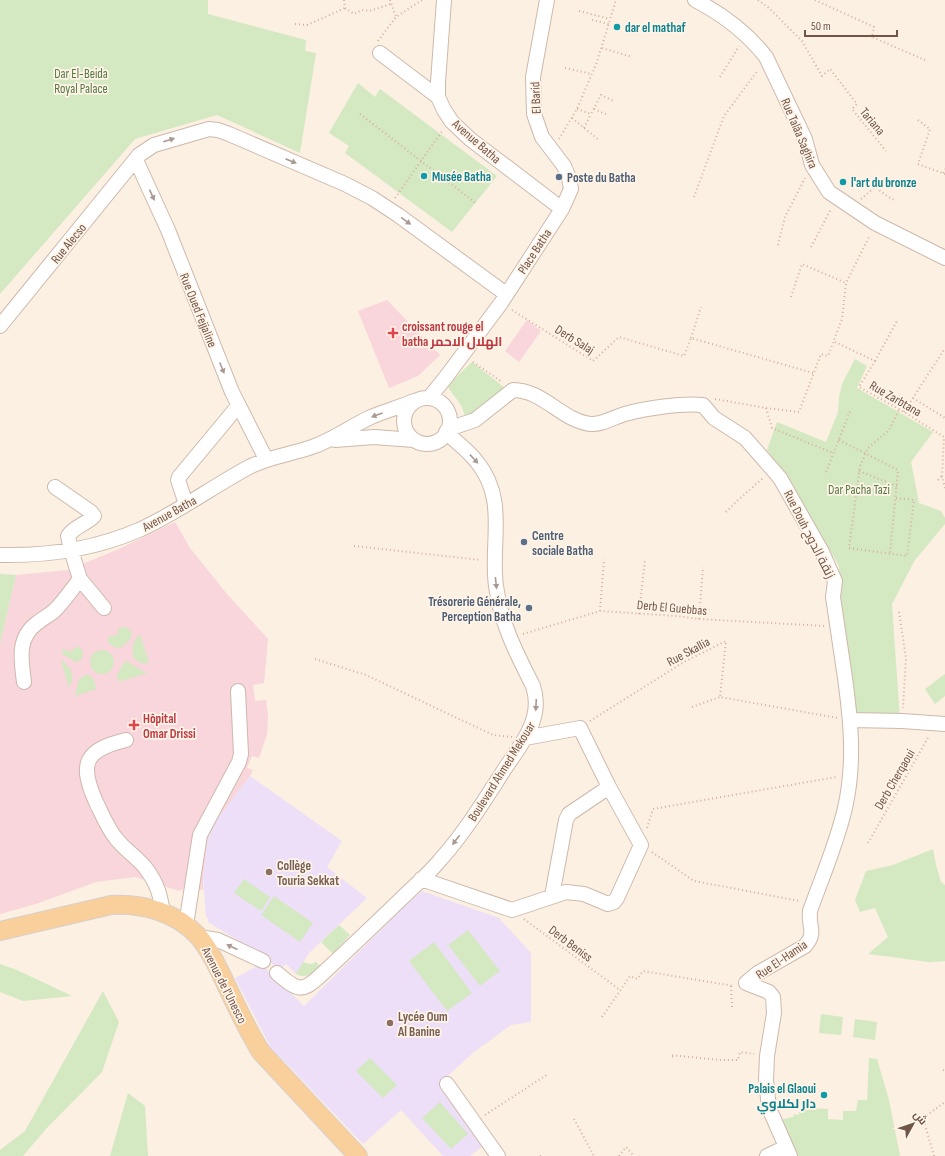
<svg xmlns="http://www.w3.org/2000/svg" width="945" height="1156" font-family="'Sofia Sans Condensed',Cairo,sans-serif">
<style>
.education{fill:#eddff8}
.medical{fill:#f9d5dc}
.green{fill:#d4e8c1}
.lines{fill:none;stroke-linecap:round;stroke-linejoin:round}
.minor-casing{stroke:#ceb9ac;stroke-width:16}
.major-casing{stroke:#d8cfcc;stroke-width:20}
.path{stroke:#d5af9e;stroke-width:2;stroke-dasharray:1 3;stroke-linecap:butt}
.minor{stroke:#fff;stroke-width:14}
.major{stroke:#f9d09c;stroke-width:18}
.oneway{fill:#aa9992}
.culture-dot{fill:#0f9aa8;stroke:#fff4e8;stroke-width:1.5}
.service-dot{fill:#5c6f8a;stroke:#fff4e8;stroke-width:1.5}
.health-dot{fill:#e0444e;stroke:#fff4e8;stroke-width:1.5}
.education-dot{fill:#8d6e63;stroke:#fff4e8;stroke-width:1.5}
.labels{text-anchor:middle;stroke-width:3.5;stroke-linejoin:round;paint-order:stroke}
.culture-label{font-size:13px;font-weight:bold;fill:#0d838f;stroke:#fff4e8;text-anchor:start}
.park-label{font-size:13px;fill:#557842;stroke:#fff4e8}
.street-label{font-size:13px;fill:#725549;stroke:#fff4e8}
.service-label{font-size:13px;font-weight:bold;fill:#4e5e75;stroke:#fff4e8;text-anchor:start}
.health-label{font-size:13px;font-weight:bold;fill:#be3a42;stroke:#fff4e8;text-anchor:start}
.education-label{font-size:13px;font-weight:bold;fill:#785e54;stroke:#fff4e8;text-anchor:start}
</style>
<rect width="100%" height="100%" fill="#fbf0e2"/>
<!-- education -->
<path class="education" d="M 250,776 L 342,841 L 327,867 L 367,898 L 309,953 L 296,974 L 286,964 L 279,971 L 266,958 L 208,922 L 208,919 L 206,916 L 203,878 L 207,842 L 214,823 Z
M 422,891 L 499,918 L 531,953 L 531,1022 L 511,1025 L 474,1052 L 440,1083 L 484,1145 L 470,1156 L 443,1156 L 401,1110 L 363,1144 L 283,1060 L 268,1047 L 269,1044 L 235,978 L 261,964 L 304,1006 L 390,921 L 390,919 Z"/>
<!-- medical -->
<path class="medical" d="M 387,300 L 440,355 L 418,376 L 389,388 L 358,311 Z
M 527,320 L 541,331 L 519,362 L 505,351 Z
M 175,522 L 190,548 L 227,594 L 268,639 L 264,683 L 253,685 L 255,701 L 266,700 L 268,717 L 267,734 L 259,758 L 252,756 L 247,768 L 253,770 L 250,776 L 214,823 L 207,842 L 203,878 L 203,890 L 185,888 L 179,891 L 135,877 L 96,882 L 36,904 L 0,914 L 0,644 L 16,575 L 68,570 L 119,549 Z"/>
<!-- green -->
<path class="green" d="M 0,0 L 208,0 L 208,14 L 306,40 L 305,51 L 316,53 L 300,153 L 217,115 L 135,139 L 0,294 Z
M 358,83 L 375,97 L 380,89 L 497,176 L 452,232 L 345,153 L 349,146 L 329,133 Z
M 855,359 L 867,366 L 857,388 L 933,432 L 911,462 L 919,503 L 941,511 L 945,518 L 945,524 L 915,560 L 892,604 L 900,720 L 851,719 L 839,628 L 839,566 L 792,485 L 767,450 L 777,422 L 826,442 L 838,412 L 839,397 L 842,384 Z
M 472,362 L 510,392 L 467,421 L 461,405 L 447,386 Z
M 0,574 L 16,575 L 0,644 Z
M 123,627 L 126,627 L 132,632 L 131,638 L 122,647 L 115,648 L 108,642 L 108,637 L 119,634 L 117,629 Z
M 140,634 L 149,663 L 141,663 L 133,658 C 132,646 132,643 140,634 Z
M 79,646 L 83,652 L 82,659 L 76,662 L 62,654 L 63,649 L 70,652 L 75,648 Z
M90 662a12 12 0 1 1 24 0a12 12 0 1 1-24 0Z
M 61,661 L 64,662 C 73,672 75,675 69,688 Z
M 125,661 C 134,664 139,670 147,673 L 119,682 L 117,675 Z
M 87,674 L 94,679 L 96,689 L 75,696 L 79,679 Z
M 945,674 L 945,696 L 935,704 L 925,689 Z
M 933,849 L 936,865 L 941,882 L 945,885 L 945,961 L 929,962 L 868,954 L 888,937 L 875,908 L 860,912 L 855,900 L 866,871 L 893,865 Z
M 244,879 L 270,897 L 261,911 L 234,893 Z
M 274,896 L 313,923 L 300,942 L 261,915 Z
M 339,925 L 350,935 L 333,954 L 321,942 Z
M 468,930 L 500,971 L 480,986 L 448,945 Z
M 434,942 L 472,993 L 447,1011 L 409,961 Z
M 303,962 C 308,964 311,965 316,962 L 321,967 C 313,974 307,979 296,974 Z
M 0,964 L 17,970 L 72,996 L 23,1001 L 0,992 Z
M 103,991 L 119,1022 L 102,1072 L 46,1129 L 23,1156 L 0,1156 L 0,1150 L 25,1131 Z
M 821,1014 L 843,1017 L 841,1035 L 819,1033 Z
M 855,1019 L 877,1022 L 875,1040 L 853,1037 Z
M 370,1058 L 397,1085 L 383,1098 L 356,1071 Z
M 869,1058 L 877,1059 L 889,1100 L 900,1156 L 794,1156 L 780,1120 L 793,1117 L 794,1114 L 799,1115 L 799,1112 L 804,1113 L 804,1108 L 828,1109 L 828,1119 L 843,1120 L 843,1111 L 856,1111 L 858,1100 L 867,1100 Z
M 128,1093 L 145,1106 L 148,1156 L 110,1156 Z
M 440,1102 L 468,1134 L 451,1149 L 422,1118 Z"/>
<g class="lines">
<defs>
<path id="minor" d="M 444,0 L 438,82 L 438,97 L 444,110 L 452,122 L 470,139 L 562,209
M 695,0 C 722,14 748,34 766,57 L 805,139 L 812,165 L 829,192 L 875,223 L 945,258
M 380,53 L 438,97
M 136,160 L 168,230 L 232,392 L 266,459
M 0,326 L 139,155 L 154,145 L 209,129 L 218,130 L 229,134 L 345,184 L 372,198 L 398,215 L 506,294
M 429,398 L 446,377 L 501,303 L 562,209 L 571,189 L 569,178 L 564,166 L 542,137 L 534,114 L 533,77 L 547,0
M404 421a23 23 0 1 1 46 0a23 23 0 1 1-46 0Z
M 448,429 L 475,420 L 513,390 C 543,390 561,420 590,424 C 602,425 614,417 625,414 C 647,408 681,403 703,405 L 714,418 L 745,438 L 780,478 L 822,552 L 835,581 L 833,597 C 837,624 841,651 845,678 C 851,722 855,764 845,808 C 837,843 822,877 810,911 C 808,928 817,932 805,946 L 758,973 L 746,983 L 769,992 L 773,997 L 774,1013 L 767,1056 L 766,1080 L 769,1108 L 790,1156
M 335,440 L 374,437 L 414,440
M 55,487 L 91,512 L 94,516 C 87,524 74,526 68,536 L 71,550 L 80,579 L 104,608
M 186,504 L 178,480 L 179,477 L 238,406
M 0,555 C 48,556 95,549 139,530 C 177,513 212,487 249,467 C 271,456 289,455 312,447 C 333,440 351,426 371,417 C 385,411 400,407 414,401
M 24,682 C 21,659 17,638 37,623 C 43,618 50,615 55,610 C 64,601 72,589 80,579
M 851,720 L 902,721 L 945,724
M 126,740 C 84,750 79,764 96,802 C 102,814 107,827 115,837 C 124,850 139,858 147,870 C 158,885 160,895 163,912
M 421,879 L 512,910 L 566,892 L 584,894 L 608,904 L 614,902 L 617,898 L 641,845 L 609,787 L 580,728 L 525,738
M 552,896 L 566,820 L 569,814 L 609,787
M 186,925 L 200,835 L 239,762 L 241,754 L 238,691
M 199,937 L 218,940 L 263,961
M 277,973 C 297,990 301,994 321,975 C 348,950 374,925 400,900 C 414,886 429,874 441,859 C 465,832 484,801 504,770 C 521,744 544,719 533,686 C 516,652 501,624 496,586 C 490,543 508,500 477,462 C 469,451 456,442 446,432
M 447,1084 L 498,1156
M 767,1156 L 786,1147"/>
<path id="major" d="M 0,931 L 111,905 C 142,903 176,912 198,936 C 209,948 216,964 223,978 C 235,1003 246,1028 261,1052 L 358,1156"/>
</defs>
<!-- minor casing -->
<use href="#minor" class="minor-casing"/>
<!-- major casing -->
<use href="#major" class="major-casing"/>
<!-- path -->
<path class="path" d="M 344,0 L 345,8
M 390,0 L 396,17
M 758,0 L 769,8 L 802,41 L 822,76 L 830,69 L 857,104 L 852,109 L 886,151
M 815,0 L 874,27 L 872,37 L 925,60
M 345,8 L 354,14 L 362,10 L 369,11 L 391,4
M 579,11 L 610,19
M 592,20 L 609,24
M 295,24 L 307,25 L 345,8
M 378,41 L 396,17 L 422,0
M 602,48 L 632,57
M 565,68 L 592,74
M 720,77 L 739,46
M 577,109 L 591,114 L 601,95 L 614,101
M 594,109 L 608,115
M 360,114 L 477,204
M 572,118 L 599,140
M 918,120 L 930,129 L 918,164 L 945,174
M 584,128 L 591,114
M 559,139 L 577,109 L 597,62 L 616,0
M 943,173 L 945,169
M 694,197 L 724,116 L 758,70
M 395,198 L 443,130
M 861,199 L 875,187 L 887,196 L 894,200
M 778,245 L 785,217 L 805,178
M 811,247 L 831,209
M 791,297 L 802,264 L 846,283
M 512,310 L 593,361 L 619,337 L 684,356 L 691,338 L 813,373
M 691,338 L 701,307
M 835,342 L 875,361 L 859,387 L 904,412 L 944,437 L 942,476 L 945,488
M 875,361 L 898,319
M 473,362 L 502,382
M 913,398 L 945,418
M 715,399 L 766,408 L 799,412 L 821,354 L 828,356 L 842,319 L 846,283 L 870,235
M 766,408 L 772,428 L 833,453
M 904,412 L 945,348
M 839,440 L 898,470 L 890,554
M 859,471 L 897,486
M 826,472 L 851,409
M 938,480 L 942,476
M 896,498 L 914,500 L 907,556 L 849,548 L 860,466 L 868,448 L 889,430 L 899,410
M 726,512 L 738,500 L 763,478
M 354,546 L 481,560
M 600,611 L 604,559
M 899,612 L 906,658 L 903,708
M 639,614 L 645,559
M 699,619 L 703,567
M 523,634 L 600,611 L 677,616 L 699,619 L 825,626
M 315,659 L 366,675 L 493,735 L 512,737
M 692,707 L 720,697
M 590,721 L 684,662 L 726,641 L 720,697 L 838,718
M 647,828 L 653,809 L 836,777
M 868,843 L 929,736
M 652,852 L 694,881 L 800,901
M 524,919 L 620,990
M 731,986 L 732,1007
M 602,1017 L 630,976 L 637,979 L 643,971 L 734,986
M 673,1057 L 671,1055 L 719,1060 L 738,1060 L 740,1052 L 754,1054
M 943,1070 L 945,1071
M 485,1115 L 548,1074
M 574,1119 L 594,1156
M 540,1156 L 541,1156
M 619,1156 L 626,1147 L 634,1156
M 934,1156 L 923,1118 L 945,1102"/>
<!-- minor -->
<use href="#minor" class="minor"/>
<!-- major -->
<use href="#major" class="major"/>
</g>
<!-- one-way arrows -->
<defs><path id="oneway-solid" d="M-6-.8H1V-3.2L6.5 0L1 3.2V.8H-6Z"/></defs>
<g class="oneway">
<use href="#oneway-solid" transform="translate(169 140) rotate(-17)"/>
<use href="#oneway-solid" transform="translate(291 161) rotate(23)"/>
<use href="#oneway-solid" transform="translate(152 195) rotate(65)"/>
<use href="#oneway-solid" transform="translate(406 221) rotate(36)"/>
<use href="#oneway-solid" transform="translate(222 368) rotate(68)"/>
<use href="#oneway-solid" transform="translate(377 415) rotate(160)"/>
<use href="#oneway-solid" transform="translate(474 459) rotate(47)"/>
<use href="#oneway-solid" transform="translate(496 583) rotate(84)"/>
<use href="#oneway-solid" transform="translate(536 705) rotate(93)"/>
<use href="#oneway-solid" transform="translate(456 840) rotate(127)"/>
<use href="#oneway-solid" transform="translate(232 947) rotate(-155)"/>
</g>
<!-- markers -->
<g class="culture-dot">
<circle cx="617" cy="27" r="4"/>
<circle cx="424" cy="176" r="4"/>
<circle cx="843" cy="182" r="4"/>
<circle cx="824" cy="1095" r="4"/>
</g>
<g class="service-dot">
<circle cx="559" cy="177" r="4"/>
<circle cx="524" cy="542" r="4"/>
<circle cx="529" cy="608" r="4"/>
</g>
<g class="health-dot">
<path d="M391 327h4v4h4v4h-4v4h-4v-4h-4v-4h4z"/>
<path d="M132 719h4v4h4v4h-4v4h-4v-4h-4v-4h4z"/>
</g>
<g class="education-dot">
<circle cx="269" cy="872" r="4"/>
<circle cx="390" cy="1023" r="4"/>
</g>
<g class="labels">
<!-- culture labels -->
<g class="culture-label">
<text x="625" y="32">dar el mathaf</text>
<text x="432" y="181">Musée Batha</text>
<text x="851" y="187">l'art du bronze</text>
<text x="816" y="1093" text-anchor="end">Palais el Glaoui<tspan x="816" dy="15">دار لكلاوي</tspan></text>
</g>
<!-- park labels -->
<g class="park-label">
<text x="81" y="78">Dar El-Beida<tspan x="81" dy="15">Royal Palace</tspan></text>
<text x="859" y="494">Dar Pacha Tazi</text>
</g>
<!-- street labels -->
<g class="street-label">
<text transform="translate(535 98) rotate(-93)" y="5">El Barid</text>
<text transform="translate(873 121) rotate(50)" y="5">Tariana</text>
<text transform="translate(800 133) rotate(67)" y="5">Rue Talâa Saghira</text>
<text transform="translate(477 141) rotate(41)" y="5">Avenue Batha</text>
<text transform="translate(68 243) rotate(-51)" y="5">Rue Alecso</text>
<text transform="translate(534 251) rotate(-57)" y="5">Place Batha</text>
<text transform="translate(199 310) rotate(68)" y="5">Rue Oued Fejjaline</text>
<text transform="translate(575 339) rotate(32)" y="5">Derb Salaj</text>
<text transform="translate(896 398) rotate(30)" y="5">Rue Zarbtana</text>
<text transform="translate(169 513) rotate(-29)" y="5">Avenue Batha</text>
<text transform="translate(810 534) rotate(63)" y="5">Rue Douh زنقة الدوح</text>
<text transform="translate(672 607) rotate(5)" y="5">Derb El Guebbas</text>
<text transform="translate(688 651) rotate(-28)" y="5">Rue Skallia</text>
<text transform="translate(501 771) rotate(-58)" y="5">Boulevard Ahmed Mekouar</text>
<text transform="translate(894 779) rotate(-60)" y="5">Derb Cherqaoui</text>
<text transform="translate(571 943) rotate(37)" y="5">Derb Beniss</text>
<text transform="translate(781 959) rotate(-34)" y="5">Rue El-Hamia</text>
<text transform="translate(225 985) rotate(63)" y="5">Avenue de l'Unesco</text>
</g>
<!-- service labels -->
<g class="service-label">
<text x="567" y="182">Poste du Batha</text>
<text x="532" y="540">Centre<tspan x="532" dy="15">sociale Batha</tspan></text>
<text x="521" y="606" text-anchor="end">Trésorerie Générale,<tspan x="521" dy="15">Perception Batha</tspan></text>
</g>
<!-- health labels -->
<g class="health-label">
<text x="402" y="331">croissant rouge el<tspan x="402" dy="15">batha الهلال الاحمر</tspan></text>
<text x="143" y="723">Hôpital<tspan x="143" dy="15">Omar Drissi</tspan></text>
</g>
<!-- education labels -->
<g class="education-label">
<text x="277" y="870">Collège<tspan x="277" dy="15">Touria Sekkat</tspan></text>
<text x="398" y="1021">Lycée Oum<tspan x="398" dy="15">Al Banine</tspan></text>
</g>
</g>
<!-- north arrow -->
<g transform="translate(913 1124) rotate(50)" stroke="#fff4e8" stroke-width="3" paint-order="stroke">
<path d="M0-3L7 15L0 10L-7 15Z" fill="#725549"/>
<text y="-6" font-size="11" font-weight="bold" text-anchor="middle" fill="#725549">ش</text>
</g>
<!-- scale -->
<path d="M805 30v6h92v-6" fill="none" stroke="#725549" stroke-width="2"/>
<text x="811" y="30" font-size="12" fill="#725549" stroke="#fff4e8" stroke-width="3" paint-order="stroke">50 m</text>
</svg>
